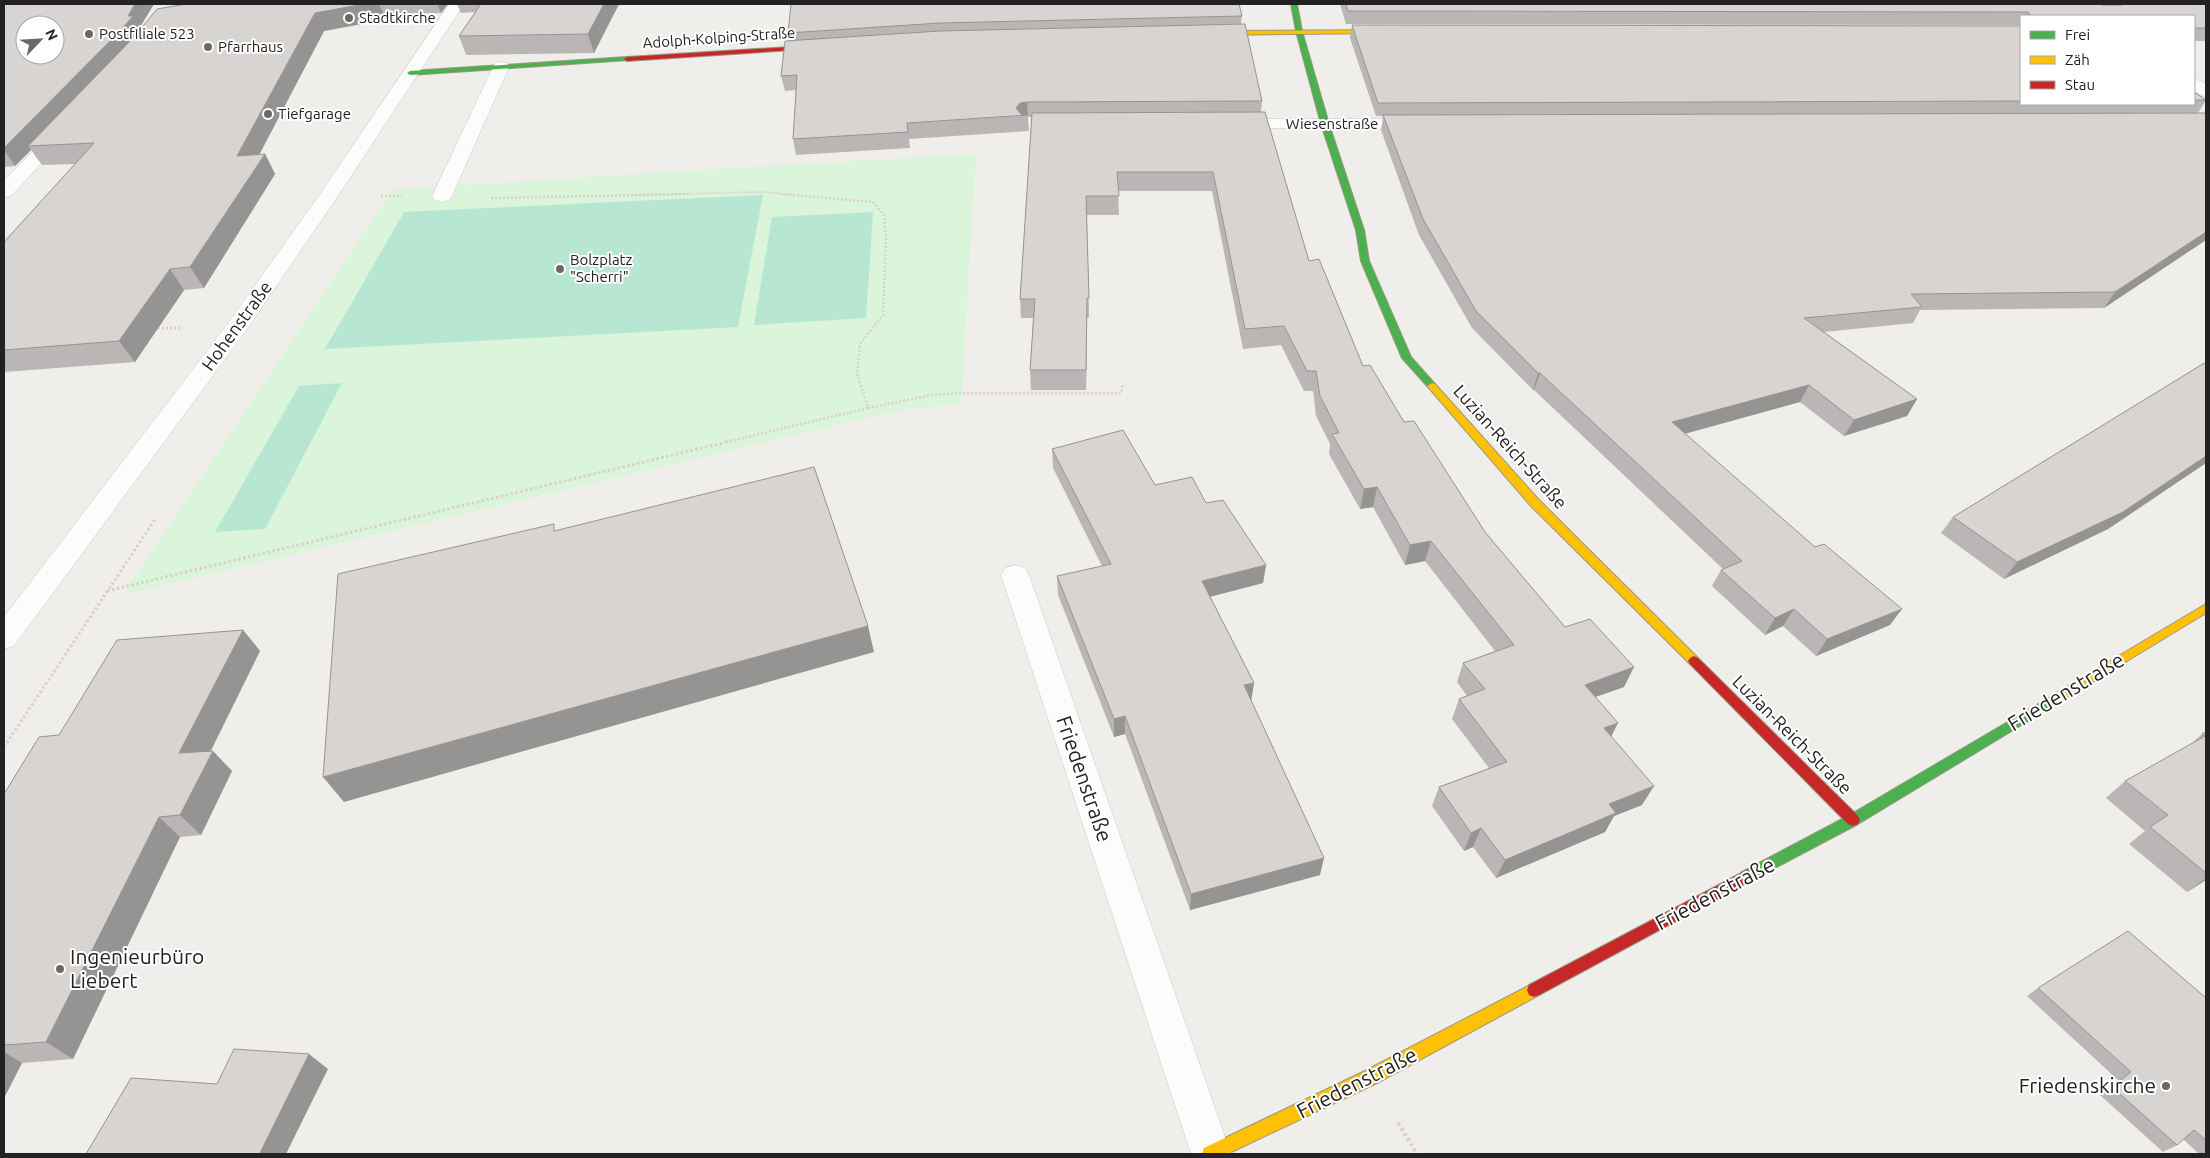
<svg xmlns="http://www.w3.org/2000/svg" width="2210" height="1158" font-family="Ubuntu,sans-serif">
<style>
.park{fill:#daf5da}
.pitch{fill:#b7e6d2}
.lines{fill:none;stroke-linecap:round;stroke-linejoin:round}
.lane-casing{stroke:#c9c8c7;stroke-width:1}
.street-casing{stroke:#c9c8c7;stroke-width:1}
.fast-casing{stroke:#999a82;stroke-width:2}
.slow-casing{stroke:#999a82;stroke-width:2}
.jam-casing{stroke:#999a82;stroke-width:2}
.path-far3{stroke:#dccecd;stroke-width:2;stroke-dasharray:1 1;stroke-linecap:butt}
.path-far2{stroke:#dccecd;stroke-width:2.5;stroke-dasharray:2 2;stroke-linecap:butt}
.path-far1{stroke:#dccecd;stroke-width:3;stroke-dasharray:2.5 2.5;stroke-linecap:butt}
.path{stroke:#dccecd;stroke-width:4;stroke-dasharray:3 3;stroke-linecap:butt}
.lane{fill:#fdfcfc;fill-rule:evenodd}
.street{fill:#fdfcfc;fill-rule:evenodd}
.fast{fill:#4caf50;fill-rule:evenodd}
.slow{fill:#ffc107;fill-rule:evenodd}
.jam{fill:#c62828;fill-rule:evenodd}
.wall{fill:#b9b6b5}
.shaded-wall{fill:#969493}
.building{fill:#d7d4d2;stroke:#969493;fill-rule:evenodd}
.poi-dot{fill:#6a6968;stroke:#fff;stroke-width:2}
.labels{text-anchor:middle;stroke-width:4;stroke-linejoin:round;paint-order:stroke}
.far-poi-label{font-size:15px;fill:#222;stroke:#fff;text-anchor:start}
.far-street-label{font-size:15px;fill:#222;stroke:#fff}
.street-label{font-size:18px;fill:#222;stroke:#fff}
.near-street-label{font-size:21px;fill:#222;stroke:#fff}
.near-poi-label{font-size:21px;fill:#222;stroke:#fff;text-anchor:start}
</style>
<rect width="100%" height="100%" fill="#f0eeeb"/>
<!-- park -->
<path class="park" d="M 976,154 L 961,404 L 900,410 L 123,595 L 392,190 L 712,169 Z"/>
<!-- pitch -->
<path class="pitch" d="M 763,195 L 738,327 L 325,349 L 404,212 Z
M 873,212 L 866,318 L 754,325 L 772,217 Z
M 342,383 L 265,529 L 215,532 L 299,386 Z"/>
<g class="lines">
<defs>
<path id="lane" d="M 501,62 L 507,63 L 509,67 L 452,196 L 449,200 L 442,202 L 435,200 L 432,196 L 493,67 L 495,63 Z"/>
<path id="street" d="M 449,4 L 464,4 L 338,196 L 245,332 L 14,646 L 4,649 L 4,617 L 229,322 L 320,194 Z
M 2194,78 L 2206,84 L 2206,97 L 2194,91 Z
M 1233,119 L 1420,119 L 1426,120 L 1429,124 L 1426,128 L 1420,129 L 1227,128 L 1224,124 L 1227,120 Z
M 62,126 L 68,127 L 71,131 L 68,135 L 11,196 L 4,198 L 4,181 L 56,127 Z
M 1015,565 L 1025,568 L 1029,575 L 1231,1154 L 1191,1154 L 1001,575 L 1005,568 Z"/>
<path id="fast" d="M 1291,4 L 1297,4 L 1302,31 L 1329,124 L 1364,230 L 1369,261 L 1411,357 L 1435,384 L 1435,388 L 1429,388 L 1402,358 L 1361,261 L 1356,230 L 1321,124 L 1296,31 Z
M 627,57 L 629,58 L 629,60 L 410,75 L 407,73 L 410,71 Z
M 2057,693 L 2061,695 L 2063,698 L 2061,701 L 1858,824 L 1752,880 L 1747,882 L 1742,880 L 1740,876 L 1742,872 L 1848,816 Z"/>
<path id="slow" d="M 1387,30 L 1390,32 L 1389,33 L 1210,35 L 1207,33 L 1210,31 Z
M 1432,383 L 1435,384 L 1539,500 L 1698,658 L 1700,661 L 1698,664 L 1690,664 L 1531,506 L 1429,388 L 1427,386 Z
M 2206,604 L 2206,613 L 2061,701 L 2057,703 L 2053,701 L 2051,698 L 2053,695 Z
M 1534,983 L 1539,985 L 1541,990 L 1539,995 L 1377,1083 L 1227,1154 L 1202,1154 L 1204,1148 L 1365,1071 Z"/>
<path id="jam" d="M 822,45 L 824,46 L 824,48 L 627,61 L 624,59 L 627,57 Z
M 1694,656 L 1698,658 L 1858,816 L 1860,820 L 1858,824 L 1853,826 L 1848,824 L 1690,664 L 1688,661 L 1690,658 Z
M 1747,870 L 1752,872 L 1754,876 L 1752,880 L 1539,995 L 1534,997 L 1529,995 L 1527,990 L 1529,985 Z"/>
</defs>
<!-- lane casing -->
<use href="#lane" class="lane-casing"/>
<!-- street casing -->
<use href="#street" class="street-casing"/>
<!-- fast casing -->
<use href="#fast" class="fast-casing"/>
<!-- slow casing -->
<use href="#slow" class="slow-casing"/>
<!-- jam casing -->
<use href="#jam" class="jam-casing"/>
<!-- path-far3 -->
<path class="path-far3" d="M 634,195 L 764,192 L 795,195"/>
<!-- path-far2 -->
<path class="path-far2" d="M 381,196 L 402,196
M 491,198 L 691,194
M 154,328 L 181,328
M 868,408 L 932,395 L 960,393 L 1121,393 L 1123,383
M 726,442 L 868,408 L 857,373 L 860,344 L 883,315 L 886,238 L 884,215 L 873,202 L 782,194"/>
<!-- path-far1 -->
<path class="path-far1" d="M 107,591 L 731,441
M 4,747 L 156,518"/>
<!-- path -->
<path class="path" d="M 1398,1123 L 1417,1154"/>
<!-- lane -->
<use href="#lane" class="lane"/>
<!-- street -->
<use href="#street" class="street"/>
<!-- fast -->
<use href="#fast" class="fast"/>
<!-- slow -->
<use href="#slow" class="slow"/>
<!-- jam -->
<use href="#jam" class="jam"/>
</g>
<!-- wall -->
<path class="wall" d="M 4,4 L 154,4 L 140,27 L 141,28 L 186,4 L 448,4 L 441,13 L 384,14 L 372,22 L 324,31 L 259,155 L 265,154 L 275,174 L 204,288 L 184,290 L 135,362 L 4,372 L 4,242 L 75,164 L 42,165 L 31,150 L 15,166 L 4,167 Z
M 457,4 L 619,4 L 594,53 L 466,55 L 459,36 L 475,12 L 461,13 Z
M 791,4 L 1242,16 L 1241,24 L 1262,101 L 1261,112 L 1309,261 L 1363,366 L 1485,532 L 1565,627 L 1624,687 L 1595,697 L 1611,736 L 1642,805 L 1614,816 L 1605,832 L 1496,878 L 1473,847 L 1464,851 L 1432,806 L 1439,787 L 1489,768 L 1452,719 L 1459,699 L 1467,696 L 1457,682 L 1463,663 L 1495,651 L 1425,561 L 1405,565 L 1373,507 L 1360,509 L 1329,454 L 1330,444 L 1316,416 L 1313,391 L 1304,391 L 1281,345 L 1243,349 L 1212,191 L 1118,191 L 1119,215 L 1087,215 L 1089,317 L 1087,318 L 1086,390 L 1031,390 L 1030,370 L 1033,318 L 1021,318 L 1020,299 L 1032,117 L 1028,117 L 1029,131 L 909,139 L 910,148 L 796,155 L 793,139 L 796,90 L 785,91 L 781,76 L 789,40 L 788,33 Z
M 1340,4 L 2206,4 L 2206,41 L 2194,41 L 2194,16 L 2021,16 L 2021,25 L 1346,24 Z
M 1352,25 L 2021,26 L 2021,104 L 2194,104 L 2194,92 L 2206,100 L 2198,113 L 2206,240 L 2104,308 L 1920,310 L 1913,323 L 1824,332 L 1917,399 L 1907,416 L 1844,436 L 1800,402 L 1685,434 L 1890,625 L 1816,656 L 1783,626 L 1765,635 L 1712,586 L 1721,570 L 1723,569 L 1534,390 L 1533,390 L 1472,328 L 1419,235 L 1381,130 L 1383,116 L 1376,116 L 1350,38 Z
M 2206,362 L 2206,463 L 2108,529 L 2004,579 L 1941,533 L 1953,517 Z
M 1052,449 L 1206,503 L 1266,565 L 1263,583 L 1210,597 L 1254,683 L 1251,701 L 1320,875 L 1190,910 L 1125,734 L 1114,737 L 1058,595 L 1057,576 L 1102,566 L 1053,468 Z
M 243,630 L 260,651 L 211,751 L 232,771 L 201,835 L 180,837 L 73,1059 L 22,1063 L 4,1098 L 4,794 L 59,735 Z
M 2206,732 L 2206,880 L 2187,892 L 2129,844 L 2145,831 L 2106,798 L 2125,781 L 2190,745 L 2202,734 Z
M 2038,988 L 2206,998 L 2206,1154 L 2199,1154 L 2183,1139 L 2177,1145 L 2163,1152 L 2100,1095 L 2118,1080 L 2027,996 Z"/>
<!-- shaded-wall -->
<path class="shaded-wall" d="M 135,4 L 154,4 L 140,27 L 142,31 L 28,146 L 31,150 L 15,166 L 4,150 L 4,148 L 128,16 Z
M 364,4 L 379,4 L 384,14 L 372,22 L 324,31 L 248,176 L 237,156 L 315,13 Z
M 437,4 L 448,4 L 441,13 Z
M 604,4 L 619,4 L 594,53 L 588,34 Z
M 1027,102 L 1028,115 L 1017,116 L 1016,108 L 1020,103 Z
M 265,154 L 275,174 L 204,288 L 190,267 Z
M 2206,232 L 2206,240 L 2104,308 L 2115,292 Z
M 170,269 L 184,290 L 135,362 L 119,341 Z
M 1087,298 L 1087,318 L 1086,390 L 1086,370 Z
M 1538,373 L 1540,373 L 1534,390 L 1533,390 Z
M 1809,385 L 1800,402 L 1665,439 L 1672,422 Z
M 1917,399 L 1907,416 L 1844,436 L 1854,420 Z
M 2206,456 L 2206,463 L 2108,529 L 2004,579 L 2017,562 Z
M 1377,487 L 1373,507 L 1360,509 L 1364,489 Z
M 1431,541 L 1425,561 L 1405,565 L 1410,545 Z
M 1266,565 L 1263,583 L 1201,599 L 1202,581 Z
M 1794,609 L 1783,626 L 1765,635 L 1775,618 Z
M 1902,609 L 1890,625 L 1816,656 L 1827,639 Z
M 868,626 L 874,652 L 344,802 L 323,777 Z
M 243,630 L 260,651 L 199,774 L 179,753 Z
M 1634,667 L 1624,687 L 1575,704 L 1585,685 Z
M 1254,683 L 1251,701 L 1244,685 Z
M 1125,716 L 1125,734 L 1114,737 L 1114,719 Z
M 1618,723 L 1608,743 L 1604,728 Z
M 213,751 L 232,771 L 201,835 L 180,815 Z
M 1654,786 L 1642,805 L 1614,816 L 1605,832 L 1496,878 L 1505,860 L 1609,804 Z
M 159,817 L 180,837 L 73,1059 L 46,1042 Z
M 1481,828 L 1473,847 L 1464,851 L 1471,833 Z
M 1324,858 L 1320,875 L 1190,910 L 1191,894 Z
M 2206,878 L 2206,880 L 2187,892 Z
M 4,1052 L 22,1063 L 4,1098 Z
M 309,1054 L 328,1069 L 286,1154 L 262,1154 L 260,1153 Z"/>
<!-- building -->
<path class="building" d="M 4,4 L 135,4 L 128,16 L 133,16 L 120,31 L 4,148 ZM 25,25 L 55,25 L 55,55 L 25,55 Z
M 186,4 L 364,4 L 315,13 L 237,156 L 265,154 L 190,267 L 170,269 L 119,341 L 4,350 L 4,242 L 94,143 L 28,146 L 134,37 L 157,9 Z
M 481,4 L 604,4 L 588,34 L 459,36 Z
M 791,4 L 1239,4 L 1242,16 L 940,23 L 788,33 Z
M 1346,4 L 2101,4 L 2102,5 L 2122,5 L 2123,4 L 2206,4 L 2206,28 L 2194,28 L 2194,16 L 2030,16 L 2030,14 L 2028,12 L 1348,11 Z
M 1245,24 L 1262,101 L 1027,102 L 1020,103 L 1016,108 L 1021,114 L 1028,115 L 907,123 L 908,132 L 793,139 L 797,75 L 781,76 L 785,41 L 940,31 Z
M 1352,25 L 2021,26 L 2021,101 L 1378,103 Z
M 2194,92 L 2206,100 L 2194,100 Z
M 1265,112 L 1309,261 L 1319,259 L 1363,366 L 1370,365 L 1404,422 L 1414,421 L 1485,532 L 1565,627 L 1590,619 L 1634,667 L 1585,685 L 1618,723 L 1604,728 L 1654,786 L 1609,804 L 1616,813 L 1505,860 L 1481,828 L 1471,833 L 1439,787 L 1507,762 L 1459,699 L 1485,689 L 1463,663 L 1514,645 L 1431,541 L 1410,545 L 1377,487 L 1364,489 L 1332,434 L 1339,433 L 1320,396 L 1316,371 L 1307,371 L 1284,326 L 1245,329 L 1213,172 L 1117,172 L 1119,196 L 1086,196 L 1089,298 L 1087,298 L 1086,370 L 1030,370 L 1035,299 L 1020,299 L 1032,113 Z
M 2206,113 L 2206,232 L 2115,292 L 1911,294 L 1922,307 L 1804,318 L 1917,399 L 1854,420 L 1809,385 L 1672,422 L 1815,547 L 1824,544 L 1902,609 L 1827,639 L 1794,609 L 1775,618 L 1721,570 L 1742,561 L 1540,373 L 1538,373 L 1476,311 L 1423,219 L 1383,115 Z
M 2206,362 L 2206,456 L 2123,512 L 2017,562 L 1953,517 Z
M 1123,430 L 1155,485 L 1192,477 L 1206,503 L 1223,500 L 1266,565 L 1202,581 L 1254,683 L 1244,685 L 1324,858 L 1191,894 L 1125,716 L 1114,719 L 1057,576 L 1111,564 L 1052,449 Z
M 814,467 L 868,626 L 323,777 L 338,574 L 554,524 L 554,531 Z
M 243,630 L 179,753 L 213,751 L 180,815 L 159,817 L 46,1042 L 4,1045 L 4,794 L 39,737 L 59,735 L 117,640 Z
M 2206,732 L 2206,873 L 2150,827 L 2168,815 L 2125,781 L 2205,736 L 2202,734 Z
M 2128,931 L 2206,998 L 2206,1140 L 2194,1130 L 2177,1145 L 2112,1087 L 2131,1072 L 2038,988 Z
M 234,1049 L 309,1054 L 260,1153 L 275,1153 L 275,1154 L 86,1154 L 131,1078 L 217,1084 Z"/>
<!-- markers -->
<g class="poi-dot">
<circle cx="349" cy="18" r="5"/>
<circle cx="89" cy="34" r="5"/>
<circle cx="208" cy="47" r="5"/>
<circle cx="268" cy="114" r="5"/>
<circle cx="560" cy="269" r="5"/>
<circle cx="60" cy="969" r="5"/>
<circle cx="2166" cy="1086" r="5"/>
</g>
<g class="labels">
<!-- far-poi labels -->
<g class="far-poi-label">
<text x="359" y="23">Stadtkirche</text>
<text x="99" y="39">Postfiliale 523</text>
<text x="218" y="52">Pfarrhaus</text>
<text x="278" y="119">Tiefgarage</text>
<text x="570" y="265">Bolzplatz<tspan x="570" dy="17">"Scherri"</tspan></text>
</g>
<!-- far-street labels -->
<g class="far-street-label">
<text transform="translate(719 38) rotate(-4)" y="5">Adolph-Kolping-Straße</text>
<text x="1332" y="129">Wiesenstraße</text>
</g>
<!-- street labels -->
<g class="street-label">
<text transform="translate(237 326) rotate(-54)" y="6">Hohenstraße</text>
<text transform="translate(1510 447) rotate(48)" y="6">Luzian-Reich-Straße</text>
<text transform="translate(1792 735) rotate(45)" y="6">Luzian-Reich-Straße</text>
</g>
<!-- near-street labels -->
<g class="near-street-label">
<text transform="translate(2066 692) rotate(-31)" y="7">Friedenstraße</text>
<text transform="translate(1084 779) rotate(71)" y="7">Friedenstraße</text>
<text transform="translate(1715 894) rotate(-28)" y="7">Friedenstraße</text>
<text transform="translate(1357 1083) rotate(-27)" y="7">Friedenstraße</text>
</g>
<!-- near-poi labels -->
<g class="near-poi-label">
<text x="70" y="964">Ingenieurbüro<tspan x="70" dy="24">Liebert</tspan></text>
<text x="2156" y="1093" text-anchor="end">Friedenskirche</text>
</g>
</g>
<!-- border -->
<rect width="2210" height="1158" fill="none" stroke="#222222" stroke-width="10"/>
<!-- legend -->
<rect x="2020" y="15" width="175" height="90" fill="#ffffff" stroke="#a7a7a7"/>
<rect x="2030" y="31" width="25" height="8" fill="#4caf50" stroke="#a7a7a7"/>
<text x="2065" y="40" font-size="15" fill="#222222">Frei</text>
<rect x="2030" y="56" width="25" height="8" fill="#ffc107" stroke="#a7a7a7"/>
<text x="2065" y="65" font-size="15" fill="#222222">Zäh</text>
<rect x="2030" y="81" width="25" height="8" fill="#c62828" stroke="#a7a7a7"/>
<text x="2065" y="90" font-size="15" fill="#222222">Stau</text>
<!-- north arrow -->
<g transform="translate(40 40) rotate(65)"><circle r="24" fill="#ffffff" stroke="#a7a7a7"/>
<path d="M0-4L9 19L0 12L-9 19Z" fill="#6a6968"/>
<text y="-8" font-size="14" font-weight="bold" text-anchor="middle" fill="#222222">N</text>
</g>
</svg>
